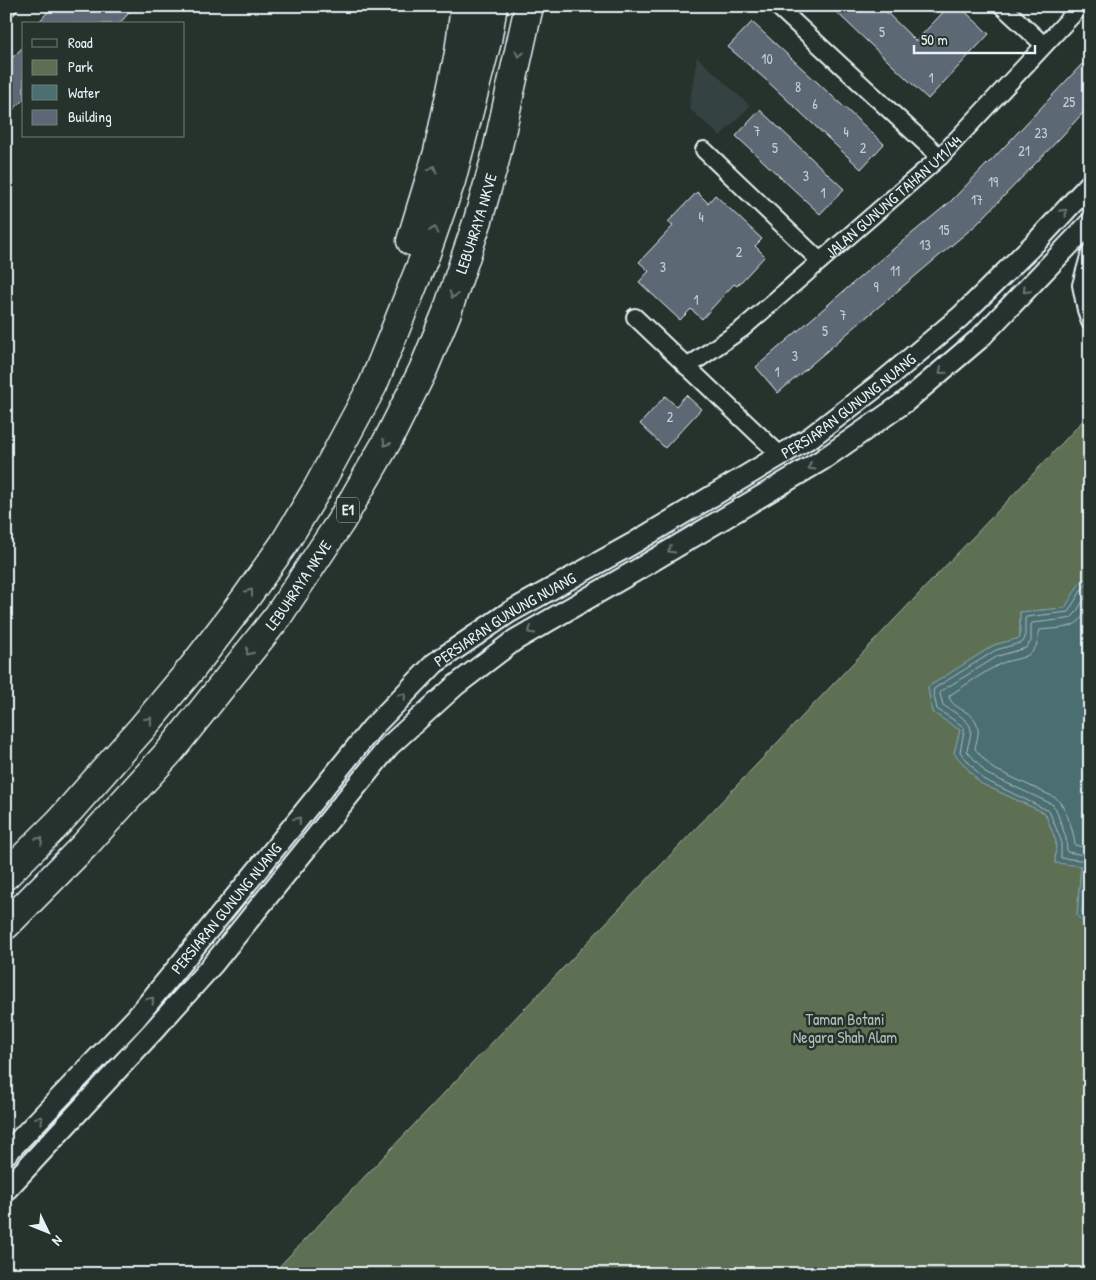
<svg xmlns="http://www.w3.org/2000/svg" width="1096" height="1280" font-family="'Patrick Hand',sans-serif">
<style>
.built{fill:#364343}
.green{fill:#5d6f52;stroke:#a2b0a5}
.water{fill:#4b6e71;stroke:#8aa2a7}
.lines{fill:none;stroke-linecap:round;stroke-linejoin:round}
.shore{stroke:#a9bdc2;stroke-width:1}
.building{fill:#5d6775;stroke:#e8f1f8}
.minor-casing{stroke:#e8f1f8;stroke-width:20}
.tertiary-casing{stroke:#e8f1f8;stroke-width:24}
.motorway-casing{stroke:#e8f1f8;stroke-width:31}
.minor{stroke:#26332d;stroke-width:16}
.tertiary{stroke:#26332d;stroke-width:20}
.motorway{stroke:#26332d;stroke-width:28}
.oneway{stroke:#6a7674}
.labels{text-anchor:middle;stroke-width:5;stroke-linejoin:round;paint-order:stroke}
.number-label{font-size:14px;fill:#c5ced7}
.shield{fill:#26332d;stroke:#aeb8bb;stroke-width:1}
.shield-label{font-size:15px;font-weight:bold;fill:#e8f1f8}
.street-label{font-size:16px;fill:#e8f1f8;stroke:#26332d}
.park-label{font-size:16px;fill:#b0bdb6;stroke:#26332d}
</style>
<rect width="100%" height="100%" fill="#26332d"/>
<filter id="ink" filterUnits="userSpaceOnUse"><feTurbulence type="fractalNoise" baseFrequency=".02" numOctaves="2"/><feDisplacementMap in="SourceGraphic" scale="10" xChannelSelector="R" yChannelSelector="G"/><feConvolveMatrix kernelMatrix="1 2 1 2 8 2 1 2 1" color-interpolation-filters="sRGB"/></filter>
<g filter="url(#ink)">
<!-- built -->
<path class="built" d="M 697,57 L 750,106 L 720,136 L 689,108 Z"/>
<!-- green -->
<path class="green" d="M 1090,413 L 1090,574 L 1078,586 L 1065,608 L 1020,612 L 1020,638 L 994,645 L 928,687 L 932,712 L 960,730 L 954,753 L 980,783 L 1045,813 L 1056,841 L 1055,863 L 1081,865 L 1077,916 L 1090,928 L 1090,1274 L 272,1274 L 1050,456 Z"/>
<!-- water -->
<path class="water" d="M 1090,574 L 1090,928 L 1077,916 L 1081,866 L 1055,863 L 1056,841 L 1045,813 L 980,783 L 954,753 L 960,730 L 932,712 L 928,687 L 994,645 L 1020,638 L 1020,612 L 1065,608 L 1078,586 Z"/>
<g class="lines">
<!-- shore -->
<path class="shore" d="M 1090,581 L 1082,589 L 1068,612 L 1026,617 L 1025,619 L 1025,638 L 1023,642 L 996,650 L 935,688 L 933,691 L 937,709 L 964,727 L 964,731 L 960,752 L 983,779 L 1049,811 L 1061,840 L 1061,858 L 1081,860 L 1086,864 L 1082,913 L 1090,921
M 1090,590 L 1075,614 L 1071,618 L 1067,619 L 1032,623 L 1031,625 L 1031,641 L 1026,648 L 998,656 L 941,691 L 940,694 L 943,705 C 951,711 970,719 971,730 C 971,736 968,744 967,751 L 987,774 L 1052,804 L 1056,809 L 1066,838 L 1067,852 L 1084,855 L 1090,859
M 1090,603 C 1086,609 1084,616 1079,621 C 1070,630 1052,628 1040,630 C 1037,637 1039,645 1032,652 C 1024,660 1010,659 1000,664 C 982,673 966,685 950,695 L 949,697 C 953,711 976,710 978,728 C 979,735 976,742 975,749 L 992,768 L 1056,798 C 1066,807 1074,832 1075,845 L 1090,849"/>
</g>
<!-- building -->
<path class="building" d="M 53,6 L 135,6 L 119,24 L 37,24 Z
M 830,6 L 880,6 L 916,41 L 949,6 L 959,6 L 989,34 L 928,99 Z
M 752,22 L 884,144 L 861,169 L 765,79 L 728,47 Z
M 24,46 L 24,99 L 6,117 L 6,64 Z
M 1082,64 L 1090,71 L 1090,105 L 1062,136 L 977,224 L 863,320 L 778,393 L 756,367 L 874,265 L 951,201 L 989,162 L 990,162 Z
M 760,110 L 844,189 L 820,214 L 736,136 Z
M 697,192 L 708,203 L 715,195 L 762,239 L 755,246 L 765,256 L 737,286 L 734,284 L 702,319 L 691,309 L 680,320 L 639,282 L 649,271 L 639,262 L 673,226 L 668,222 Z
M 686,395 L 701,409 L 665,448 L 640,424 L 665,396 L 676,406 Z"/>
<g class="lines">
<defs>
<g id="minor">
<path d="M 777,6 L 940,157"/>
<path d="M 1002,6 L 1044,45"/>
<path d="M 6,9 L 9,6"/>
<path d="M 704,150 L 820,261"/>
<path d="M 1090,253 L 1081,285 L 1086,310 L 1090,322"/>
<path d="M 635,317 L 780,455"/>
<path id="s1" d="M 687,367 L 742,329 L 940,157 L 1081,6"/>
</g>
<g id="tertiary">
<path id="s2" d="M 6,1154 L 136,1018 L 259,868 L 372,728 L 435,663 L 508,613 L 632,544 L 811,437 L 885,380 L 960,317 L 1039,239 L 1090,184"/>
<path d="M 6,1190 L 155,1029 L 214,963 L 389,746 L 456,685 L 515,640 L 642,567 L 822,460 L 905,402 L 979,339 L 1090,223"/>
</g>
<g id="motorway">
<path d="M 411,241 L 438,152 L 459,53 L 465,6"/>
<path d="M 6,875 L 59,822 L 143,727 L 193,667 L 245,599 L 284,544 L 317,489 L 373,385 L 426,253 L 451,181 L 487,41 L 493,6"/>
<path id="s3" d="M 6,925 L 84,846 L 171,750 L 278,616 L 341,521 L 389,438 L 423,370 L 447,312 L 478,220 L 495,160 L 529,6"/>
</g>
</defs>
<!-- minor casing -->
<use href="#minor" class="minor-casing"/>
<!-- tertiary casing -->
<use href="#tertiary" class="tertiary-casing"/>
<!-- motorway casing -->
<use href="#motorway" class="motorway-casing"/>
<!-- minor -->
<use href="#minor" class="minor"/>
<!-- tertiary -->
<use href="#tertiary" class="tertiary"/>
<!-- motorway -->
<use href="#motorway" class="motorway"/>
</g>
<!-- one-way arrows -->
<defs><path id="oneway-chevron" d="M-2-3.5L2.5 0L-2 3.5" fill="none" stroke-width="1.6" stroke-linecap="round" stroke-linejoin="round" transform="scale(1.25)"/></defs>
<g class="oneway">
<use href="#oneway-chevron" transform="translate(519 54) rotate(103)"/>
<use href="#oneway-chevron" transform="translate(433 169) rotate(-73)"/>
<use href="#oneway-chevron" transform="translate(1064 212) rotate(-47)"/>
<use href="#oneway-chevron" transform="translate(434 230) rotate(-71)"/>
<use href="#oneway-chevron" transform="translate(1026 290) rotate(134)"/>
<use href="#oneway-chevron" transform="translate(453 295) rotate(109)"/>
<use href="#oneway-chevron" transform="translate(942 371) rotate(140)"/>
<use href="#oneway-chevron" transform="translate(386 443) rotate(119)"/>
<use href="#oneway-chevron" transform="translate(811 467) rotate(149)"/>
<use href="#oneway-chevron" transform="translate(671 550) rotate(149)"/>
<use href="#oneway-chevron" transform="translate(250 592) rotate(-55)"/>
<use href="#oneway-chevron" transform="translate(531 631) rotate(150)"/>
<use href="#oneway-chevron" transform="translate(249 652) rotate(129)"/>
<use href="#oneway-chevron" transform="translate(403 696) rotate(-46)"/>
<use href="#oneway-chevron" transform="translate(149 720) rotate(-51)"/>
<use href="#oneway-chevron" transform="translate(298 820) rotate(-51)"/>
<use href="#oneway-chevron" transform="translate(40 840) rotate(-45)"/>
<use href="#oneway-chevron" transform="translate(151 1000) rotate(-50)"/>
<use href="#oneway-chevron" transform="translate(40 1119) rotate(-46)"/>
</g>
</g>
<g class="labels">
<!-- number labels -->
<g class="number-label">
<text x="882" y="37">5</text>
<text x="767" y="64">10</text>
<text x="931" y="83">1</text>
<text x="798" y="92">8</text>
<text x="1069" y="107">25</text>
<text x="815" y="109">6</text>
<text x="757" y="136">7</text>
<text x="846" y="137">4</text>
<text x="1041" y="138">23</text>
<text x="775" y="153">5</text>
<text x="863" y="153">2</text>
<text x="1024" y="156">21</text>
<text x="806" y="181">3</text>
<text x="993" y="187">19</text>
<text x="823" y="198">1</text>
<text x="977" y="205">17</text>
<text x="701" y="222">4</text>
<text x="944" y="235">15</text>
<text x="925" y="250">13</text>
<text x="739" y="257">2</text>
<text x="663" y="272">3</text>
<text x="895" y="276">11</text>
<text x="876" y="292">9</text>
<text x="696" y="305">1</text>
<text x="843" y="320">7</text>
<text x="825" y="336">5</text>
<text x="795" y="361">3</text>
<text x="777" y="377">1</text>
<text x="670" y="422">2</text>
</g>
<!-- shield labels -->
<rect class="shield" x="337" y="497.5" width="22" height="25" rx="4"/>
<g class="shield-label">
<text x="348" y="515">E1</text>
</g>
<!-- street labels -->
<g class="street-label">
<text dy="6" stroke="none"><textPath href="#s1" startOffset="268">JALAN GUNUNG TAHAN U11/44</textPath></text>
<text dy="6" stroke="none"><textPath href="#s3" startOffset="854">LEBUHRAYA NKVE</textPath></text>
<text dy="6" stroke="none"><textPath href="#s2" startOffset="1140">PERSIARAN GUNUNG NUANG</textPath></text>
<text dy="6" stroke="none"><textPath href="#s3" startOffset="449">LEBUHRAYA NKVE</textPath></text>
<text dy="6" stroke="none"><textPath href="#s2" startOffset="735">PERSIARAN GUNUNG NUANG</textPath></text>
<text dy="6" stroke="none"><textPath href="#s2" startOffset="330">PERSIARAN GUNUNG NUANG</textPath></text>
</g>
<!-- park labels -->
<g class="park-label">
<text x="845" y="1025">Taman Botani<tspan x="845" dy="18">Negara Shah Alam</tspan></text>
</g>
</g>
<!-- margin -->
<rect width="1096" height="1280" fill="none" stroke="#26332d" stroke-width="25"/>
<rect x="12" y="12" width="1071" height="1255" fill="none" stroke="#e8f1f8" stroke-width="2" filter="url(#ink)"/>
<!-- legend -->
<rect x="22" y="22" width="162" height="115" fill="#26332d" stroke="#747f7e"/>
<rect x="32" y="39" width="25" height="8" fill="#26332d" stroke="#747f7e"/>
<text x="68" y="48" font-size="15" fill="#e8f1f8">Road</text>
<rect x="32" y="60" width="25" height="15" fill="#5d6f52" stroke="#747f7e"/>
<text x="68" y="72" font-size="15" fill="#e8f1f8">Park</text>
<rect x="32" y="85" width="25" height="15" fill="#4b6e71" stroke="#747f7e"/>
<text x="68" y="98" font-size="15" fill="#e8f1f8">Water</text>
<rect x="32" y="110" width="25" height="15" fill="#5d6775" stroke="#747f7e"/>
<text x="68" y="122" font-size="15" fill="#e8f1f8">Building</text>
<!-- north arrow -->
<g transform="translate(48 1232) rotate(133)" stroke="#26332d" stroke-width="4" paint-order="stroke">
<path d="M0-4L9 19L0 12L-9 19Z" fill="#e8f1f8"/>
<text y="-8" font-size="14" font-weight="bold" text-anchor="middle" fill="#e8f1f8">N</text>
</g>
<!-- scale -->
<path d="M914 45v8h121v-8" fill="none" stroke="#e8f1f8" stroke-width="2.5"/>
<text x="921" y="45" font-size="15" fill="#e8f1f8" stroke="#26332d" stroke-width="4" paint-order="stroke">50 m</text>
</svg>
